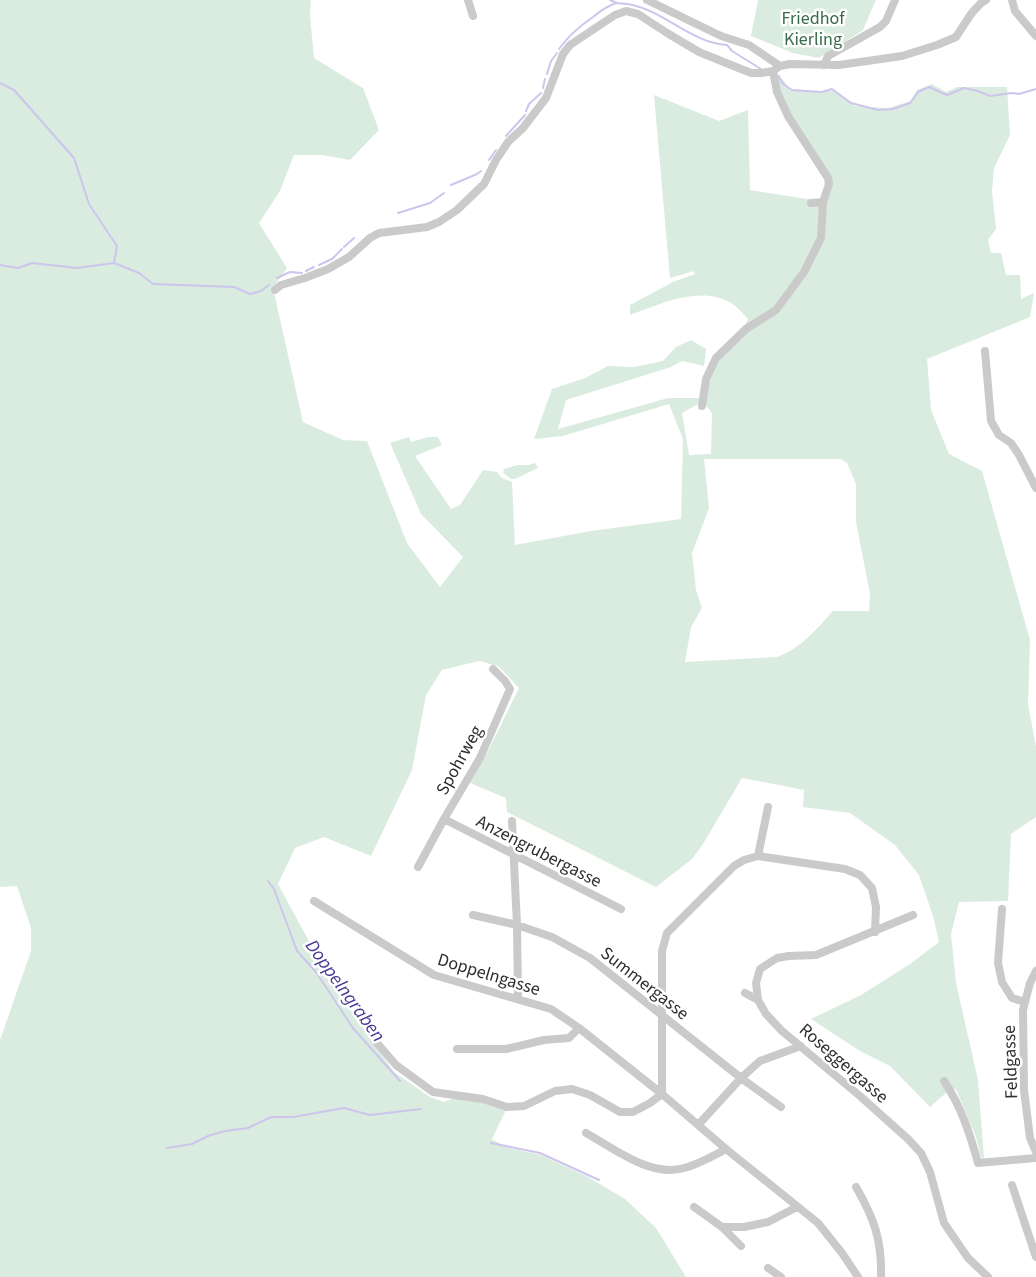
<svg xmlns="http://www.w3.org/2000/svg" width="1036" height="1277" font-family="'Source Sans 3',sans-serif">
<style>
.green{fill:#daecdf;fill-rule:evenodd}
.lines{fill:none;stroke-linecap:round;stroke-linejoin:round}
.stream{stroke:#cdc5ed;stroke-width:2}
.minor{stroke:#cacaca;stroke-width:8}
.labels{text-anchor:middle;stroke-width:5;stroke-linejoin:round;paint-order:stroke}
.park-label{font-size:18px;fill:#386b4a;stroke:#fff}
.street-label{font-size:18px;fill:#2d2d2d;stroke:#fff}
.water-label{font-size:19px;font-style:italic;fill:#4a3793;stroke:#fff}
</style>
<rect width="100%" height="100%" fill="#fff"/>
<!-- green -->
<path class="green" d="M 0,0 L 311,0 L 310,16 L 314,58 L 363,88 L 379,130 L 350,160 L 322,155 L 294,155 L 280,191 L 259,223 L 287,268 L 273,288 L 303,422 L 343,440 L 367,441 L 407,543 L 440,587 L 463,557 L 421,514 L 390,443 L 409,437 L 411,442 L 428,437 L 438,437 L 442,445 L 415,456 L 451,509 L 460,505 L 483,470 L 497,472 L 502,478 L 512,482 L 515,545 L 591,531 L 681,519 L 683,439 L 669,404 L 563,436 L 534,439 L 552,389 L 585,378 L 608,366 L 634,367 L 663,361 L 676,347 L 691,340 L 706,349 L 704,366 L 682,361 L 671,367 L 566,400 L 558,429 L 668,398 L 700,398 L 700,403 L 682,413 L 689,455 L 711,454 L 712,413 L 704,403 C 707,386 712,369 722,354 C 730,342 743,333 748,319 C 743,314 738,307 731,303 C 699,285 661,304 630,315 L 630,305 L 673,282 L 695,274 L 694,271 L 670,278 L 654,95 L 719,121 L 748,110 L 750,190 L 820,201 L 830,175 L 790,116 L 776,81 L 779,74 L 791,91 L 834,91 L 855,106 L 888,108 L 911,101 L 917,90 L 932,84 L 946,92 L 957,87 L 1007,87 L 1010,135 L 994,168 L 992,191 L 996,229 L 988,240 L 991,253 L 1001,253 L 1006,275 L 1020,275 L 1021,299 L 1034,293 L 1030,317 L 927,359 L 931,410 L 949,454 L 982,471 L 1030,640 L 1028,704 L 1036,747 L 1036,817 L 1011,834 L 1008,901 L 959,902 L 951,934 L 956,983 L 978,1080 L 984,1159 L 981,1157 L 976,1137 L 956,1089 L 947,1092 L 930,1107 L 890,1066 L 860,1051 L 811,1019 L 861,995 L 910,964 L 939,942 L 933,916 L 919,875 L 895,845 L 850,813 L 803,807 L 804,790 L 742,778 L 703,844 L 692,859 L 656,887 L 507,812 L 506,798 L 470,783 L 487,753 L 519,688 L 498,666 L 479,661 L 442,670 L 426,695 L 412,770 L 371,856 L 324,837 L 295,848 L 278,884 L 330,980 L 394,1072 L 430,1097 L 444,1102 L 456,1097 L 481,1101 L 506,1110 L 492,1139 L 505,1147 L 541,1155 L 588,1177 L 625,1199 L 656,1228 L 686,1277 L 0,1277 L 0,1040 L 31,951 L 31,928 L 17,886 L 0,887 ZM 704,459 L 841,459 L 847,463 L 856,484 L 856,522 L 870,594 L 869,611 L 833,611 C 816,630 801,648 777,657 L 685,662 L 691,627 L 702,608 L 696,590 L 692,553 L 709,508 Z
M 758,0 L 876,0 L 863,30 L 819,58 L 793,53 L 751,36 Z
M 535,463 L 538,468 L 515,479 L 511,479 L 503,473 L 504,469 L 517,465 L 529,465 Z"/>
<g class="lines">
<!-- stream -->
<path class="stream" d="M 610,0 L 617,3
M 559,49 C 568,36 580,26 593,17 C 599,12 608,6 616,3 C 619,3 624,4 627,4 C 663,9 690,43 727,45 L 732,51 L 761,69
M 547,74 L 551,61 L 557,53
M 778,76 L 783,84 L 792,90 L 822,92 L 832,89 L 851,103 L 878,110 L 893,109 L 910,103 L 918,92 L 929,87 L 947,95 L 964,88 L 978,91 L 990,96 L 1012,93 L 1019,94 L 1036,89
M 0,83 L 14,90 L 74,158 L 89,204 L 117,246 L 114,263
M 543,88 L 545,79
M 526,111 L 529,104 L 541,93
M 506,136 L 525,115
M 489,160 L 496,150
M 451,185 L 477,174 L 481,171
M 398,213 L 430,203 L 444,193
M 344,247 L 354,238
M 0,265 L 18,268 L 32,263 L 77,268 L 114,263 L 139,273 L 153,284 L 234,287 L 250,294 L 261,291 L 269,285
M 319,265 L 332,259 L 342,249
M 306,271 L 314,267
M 277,278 L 290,272 L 302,273
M 268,881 L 274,889 L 297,951 L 316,972 L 353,1028 L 400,1081
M 491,1143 L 540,1153 L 599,1180
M 167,1148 L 192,1144 L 208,1136 L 225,1131 L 248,1128 L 271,1117 L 293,1117 L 344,1108 L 370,1115 L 421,1109"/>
<!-- minor -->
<path class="minor" d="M 468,0 L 473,16
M 647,0 L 721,36 L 749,45 L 780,66
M 1012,0 L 1015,11 L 1036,36
M 824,65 L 828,56 L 880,27 L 886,21 L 895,0
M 811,203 L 823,202
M 275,290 L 281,285 L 305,278 L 328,269 L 349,257 L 370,238 L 379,233 L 427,227 L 439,222 L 457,210 L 484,184 L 496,160 L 508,142 L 523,128 L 546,98 L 563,54 L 570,45 L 615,15 L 626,11 L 638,14 L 667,33 L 699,52 L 751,73 L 761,73 L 773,71 L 780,66 L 790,64 L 839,65 L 902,56 L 937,45 L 956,37 L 971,14 L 980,4 L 986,0
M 985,351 L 991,421 L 999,435 L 1011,443 L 1019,455 L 1036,488
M 702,406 L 706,379 L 716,358 L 746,329 L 776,310 L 804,272 L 821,238 L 823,202 L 829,184 L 828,178 L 788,116 L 777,92 L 773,71
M 444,819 L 621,909
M 512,821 L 517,925 L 518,999
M 758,856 L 768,807
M 418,867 L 444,819 L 480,758 L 510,689 L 505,681 L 493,669
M 314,901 L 434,975 L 551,1009 L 579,1028 L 662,1094 L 726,1149 L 818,1223 L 842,1253 L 858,1277
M 1002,909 L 998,963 L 1002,982 L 1012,998 L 1025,1002
M 473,915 L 517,925 L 552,937 L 590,958 L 741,1078 L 781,1107
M 913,915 L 816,955 L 789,956 L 777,958 L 760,969 L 756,983 L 758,1000 L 766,1014 L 782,1031 L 860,1096 L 908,1139 L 921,1153 L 930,1172 L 944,1223 L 968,1258 L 988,1277
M 1036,971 L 1030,983 L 1023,1010 L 1024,1090 L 1030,1138 L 1036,1152
M 745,993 L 758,1000
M 377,1043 L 396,1065 L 433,1092 L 483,1099 L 507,1107 L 524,1106 L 555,1091 L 572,1089 L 590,1095 L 620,1112 L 633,1112 L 650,1103 L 662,1094 L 662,951 L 667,933 L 734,866 L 744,860 L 758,856 L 845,869 L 860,875 L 872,888 L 876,907 L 875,932
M 457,1049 L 506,1049 L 544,1040 L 569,1038 L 579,1028
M 944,1081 C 961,1106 970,1134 978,1163 L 1036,1158
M 699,1124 L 741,1078 L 760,1061 L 801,1046
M 586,1133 C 613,1148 651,1178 684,1168 C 699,1164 713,1156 726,1149
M 1012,1185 L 1036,1257
M 856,1187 C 874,1218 882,1240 881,1277
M 694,1207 L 722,1227 L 744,1227 L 768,1222 L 797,1207
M 722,1227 L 741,1246
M 768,1268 L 781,1277"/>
</g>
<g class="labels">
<!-- park labels -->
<g class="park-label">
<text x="813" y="24">Friedhof<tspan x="813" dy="21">Kierling</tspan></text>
</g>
<!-- street labels -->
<g class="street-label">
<text transform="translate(459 760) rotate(-61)" y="6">Spohrweg</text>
<text transform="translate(539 851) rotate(27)" y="6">Anzengrubergasse</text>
<text transform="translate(489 974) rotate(17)" y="6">Doppelngasse</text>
<text transform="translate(645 983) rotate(38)" y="6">Summergasse</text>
<text transform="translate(1010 1062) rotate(-92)" y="6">Feldgasse</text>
<text transform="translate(844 1063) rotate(41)" y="6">Roseggergasse</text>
</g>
<!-- water labels -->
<g class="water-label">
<text transform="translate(346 990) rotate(54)" y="7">Doppelngraben</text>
</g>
</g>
</svg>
